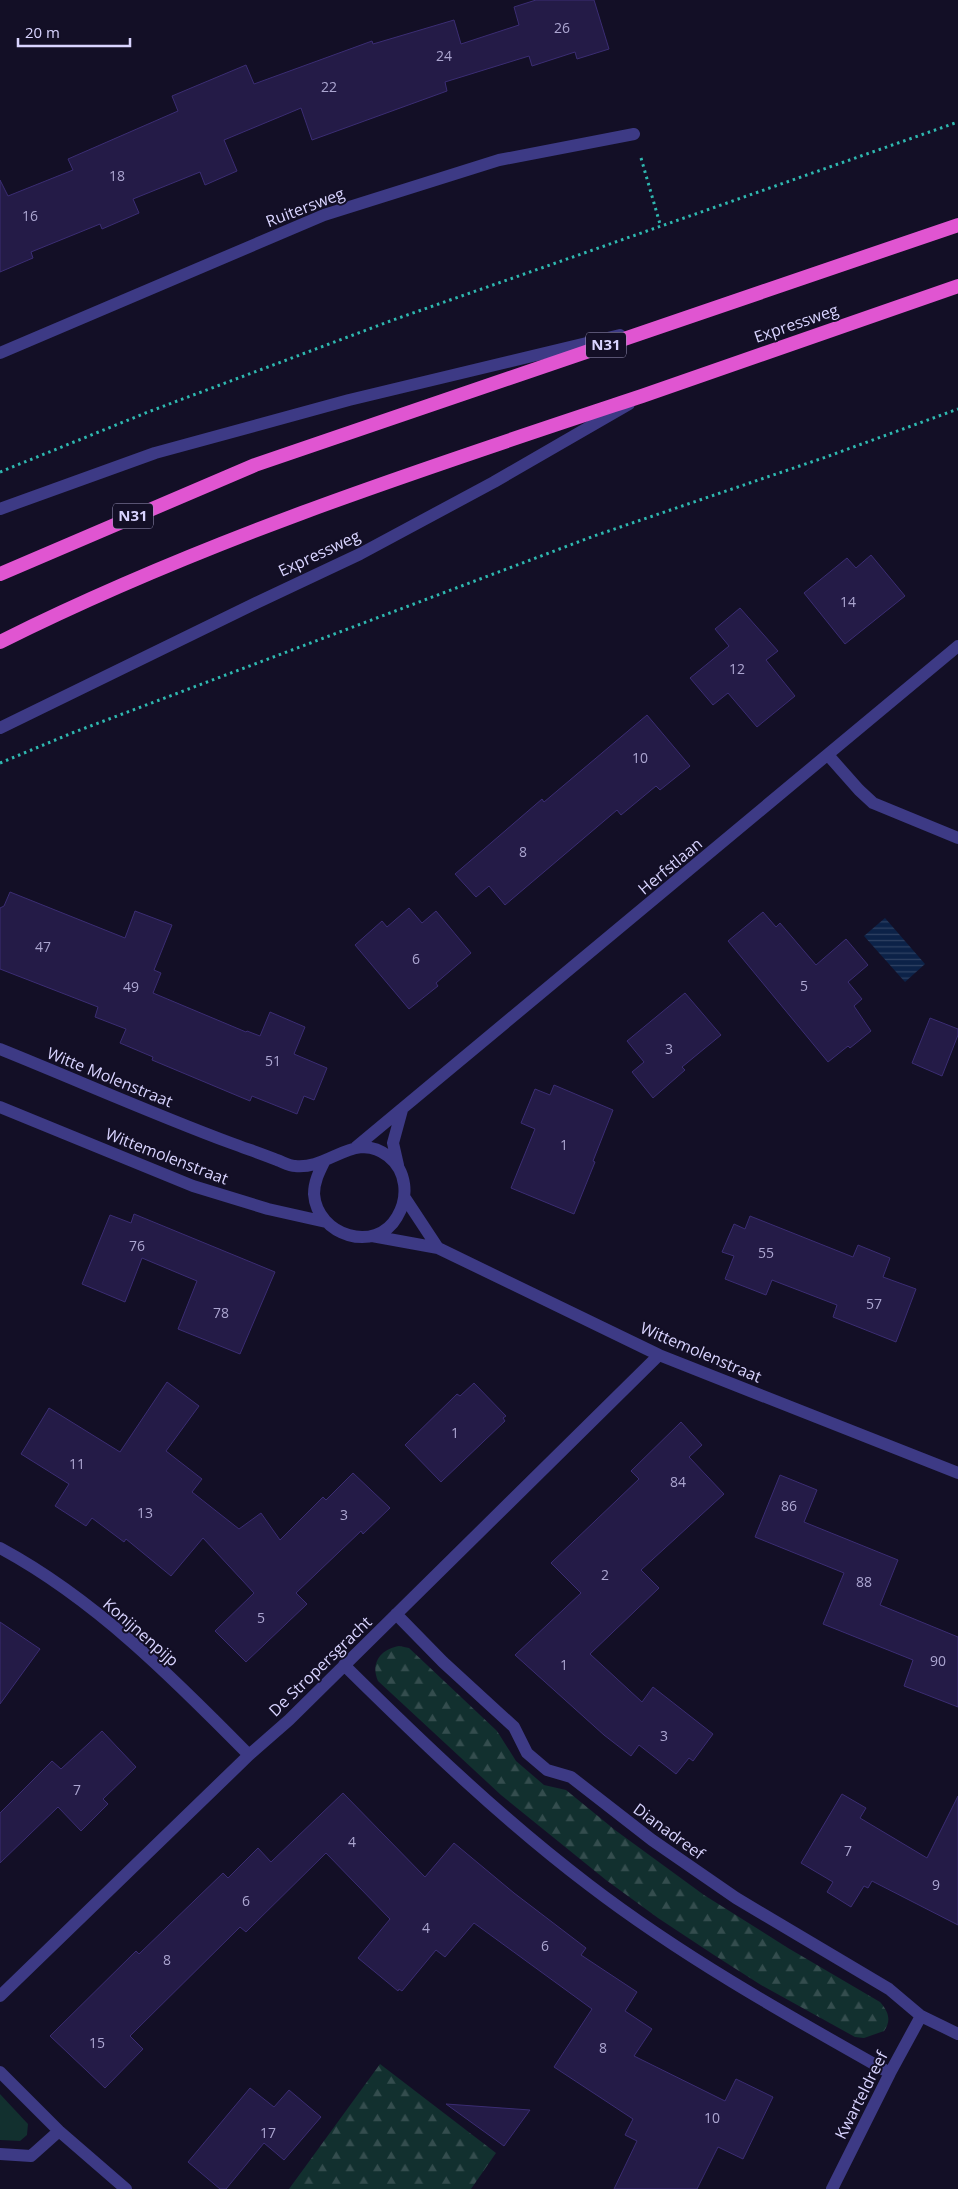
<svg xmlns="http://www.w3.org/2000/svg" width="958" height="2189" font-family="'Open Sans',sans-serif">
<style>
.green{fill:#12302f}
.forest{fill:url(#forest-firs)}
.water{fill:url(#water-rules)}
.building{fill:#241b47;stroke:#3b2d73}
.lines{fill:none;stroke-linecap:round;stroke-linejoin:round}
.path{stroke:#2fb8b0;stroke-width:3;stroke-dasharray:2.5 4;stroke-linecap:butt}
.minor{stroke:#3d3a85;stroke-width:12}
.tertiary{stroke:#3d3a85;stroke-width:12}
.trunk{stroke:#e055d1;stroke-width:14}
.labels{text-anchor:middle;stroke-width:4;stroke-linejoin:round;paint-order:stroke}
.number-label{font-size:14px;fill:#aca6d1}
.shield{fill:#130f26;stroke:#9e99be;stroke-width:1}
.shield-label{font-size:15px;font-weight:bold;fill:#d9d4ff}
.street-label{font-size:16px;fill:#d9d4ff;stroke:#130f26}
</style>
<defs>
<pattern id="forest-firs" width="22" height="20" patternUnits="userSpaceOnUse" patternTransform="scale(1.25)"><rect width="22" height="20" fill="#12302f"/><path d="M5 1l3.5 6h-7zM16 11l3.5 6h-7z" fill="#344d4e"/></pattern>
<pattern id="water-rules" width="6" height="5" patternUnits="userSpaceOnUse" patternTransform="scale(1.25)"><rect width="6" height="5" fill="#0c2248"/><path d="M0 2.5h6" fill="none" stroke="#2f4163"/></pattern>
</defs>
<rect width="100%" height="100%" fill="#130f26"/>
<!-- green -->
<path class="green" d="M 0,2094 L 28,2124 L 27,2135 L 20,2141 L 0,2140 Z"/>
<!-- forest -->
<path class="forest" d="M 399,1646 L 409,1648 L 497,1731 L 516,1761 L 544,1785 L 566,1790 L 615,1830 L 704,1895 L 788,1948 L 880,2002 C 888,2011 892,2020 884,2031 L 864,2038 L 855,2037 L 761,1985 L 714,1955 L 658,1918 L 606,1880 L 501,1795 L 378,1681 C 370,1663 381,1649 399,1646 Z
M 380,2064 L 496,2153 L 471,2189 L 289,2189 Z"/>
<!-- water -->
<path class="water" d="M 885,918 L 925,964 L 905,982 L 864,936 Z"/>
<!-- building -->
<path class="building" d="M 536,0 L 594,0 L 609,49 L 577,59 L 575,52 L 532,66 L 529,56 L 445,82 L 447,91 L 312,140 L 301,108 L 224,140 L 237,171 L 205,185 L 200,172 L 133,199 L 139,213 L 102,229 L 100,224 L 31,252 L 33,258 L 0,272 L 0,180 L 8,196 L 73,170 L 68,159 L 178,111 L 172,96 L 246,65 L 254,84 L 372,41 L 373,44 L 454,20 L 461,44 L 519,25 L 514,7 Z
M 871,555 L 905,596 L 845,644 L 804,593 L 847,558 L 856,568 Z
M 740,608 L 778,651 L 766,660 L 795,696 L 757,727 L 728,693 L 713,705 L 690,678 L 729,646 L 715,629 Z
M 647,715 L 690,766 L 660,790 L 656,786 L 621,815 L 617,810 L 505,905 L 489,886 L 476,897 L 455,874 L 542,799 L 544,802 Z
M 10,892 L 125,938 L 135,911 L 172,925 L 154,970 L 161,973 L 153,993 L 246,1032 L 247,1031 L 260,1036 L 270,1012 L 305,1027 L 294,1054 L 327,1068 L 314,1100 L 304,1096 L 297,1114 L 252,1096 L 250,1101 L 152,1060 L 153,1057 L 120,1043 L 126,1029 L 95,1017 L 98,1007 L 0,969 L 0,908 L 4,906 Z
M 409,908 L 422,923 L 436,911 L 471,953 L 436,983 L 438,986 L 409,1009 L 355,945 L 382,921 L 387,927 Z
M 763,912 L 776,927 L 780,923 L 816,965 L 846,939 L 868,965 L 848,982 L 862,999 L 854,1006 L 871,1031 L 850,1048 L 848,1046 L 828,1062 L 728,941 Z
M 685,993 L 721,1035 L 682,1067 L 685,1070 L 653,1098 L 632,1072 L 644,1062 L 627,1041 Z
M 930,1018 L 958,1029 L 958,1035 L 942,1076 L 912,1063 Z
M 554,1085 L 613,1110 L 593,1161 L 595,1162 L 574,1214 L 511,1188 L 535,1129 L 521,1123 L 535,1089 L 550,1095 Z
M 134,1214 L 275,1272 L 240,1354 L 178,1329 L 197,1281 L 142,1258 L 125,1302 L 82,1284 L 110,1215 L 131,1223 Z
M 750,1216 L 853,1257 L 858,1245 L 890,1258 L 883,1277 L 916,1289 L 896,1342 L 833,1317 L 837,1305 L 772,1280 L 766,1295 L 725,1279 L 734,1256 L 722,1252 L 734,1224 L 745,1229 Z
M 167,1382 L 199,1406 L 166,1451 L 202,1479 L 192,1492 L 239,1529 L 261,1513 L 280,1540 L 323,1497 L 326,1500 L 353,1473 L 390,1508 L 363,1534 L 361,1531 L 296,1593 L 307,1604 L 246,1662 L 215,1631 L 254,1593 L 203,1538 L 171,1576 L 126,1539 L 124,1542 L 92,1518 L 86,1526 L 55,1506 L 69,1484 L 21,1454 L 49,1408 L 120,1452 Z
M 474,1383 L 506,1416 L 503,1418 L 505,1421 L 441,1482 L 405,1445 L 457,1394 L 460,1396 Z
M 681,1422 L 702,1445 L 689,1457 L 724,1494 L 641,1570 L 659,1588 L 590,1654 L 642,1702 L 653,1687 L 713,1734 L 693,1761 L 689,1758 L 676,1774 L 639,1745 L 631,1756 L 604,1735 L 515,1655 L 581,1593 L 551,1563 L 639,1479 L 631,1471 Z
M 780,1475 L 817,1490 L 804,1522 L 898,1560 L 880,1605 L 958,1637 L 958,1707 L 904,1686 L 913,1660 L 823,1624 L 844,1573 L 755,1537 Z
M 0,1622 L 40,1649 L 0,1704 Z
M 102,1731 L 136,1767 L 103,1799 L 108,1804 L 81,1831 L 58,1807 L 0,1863 L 0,1813 L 52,1761 L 61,1769 Z
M 343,1793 L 425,1877 L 454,1843 L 514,1893 L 586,1948 L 581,1955 L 637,1992 L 625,2011 L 652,2029 L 634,2056 L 725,2101 L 736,2079 L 773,2097 L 743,2159 L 718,2147 L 697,2189 L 614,2189 L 637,2141 L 625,2135 L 633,2119 L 554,2067 L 592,2009 L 474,1923 L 445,1957 L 436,1950 L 402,1991 L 399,1989 L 398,1991 L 358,1958 L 390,1919 L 326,1853 L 246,1932 L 240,1927 L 130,2036 L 143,2049 L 105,2088 L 50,2036 L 136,1951 L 139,1954 L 223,1873 L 228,1878 L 258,1848 L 271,1862 Z
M 842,1794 L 866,1808 L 860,1818 L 927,1858 L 958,1796 L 958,1925 L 872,1881 L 868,1888 L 864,1886 L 851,1907 L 827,1892 L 833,1882 L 801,1863 Z
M 250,2088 L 274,2107 L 289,2090 L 321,2117 L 284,2160 L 264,2143 L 226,2189 L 220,2189 L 188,2162 Z
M 446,2104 L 530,2110 L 504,2146 Z"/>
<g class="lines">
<!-- path -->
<path class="path" d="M 641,158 L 660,224
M 0,472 L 148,412 L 393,320 L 958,122
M 0,763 L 72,733 L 594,536 L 826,457 L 958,409"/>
<!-- minor -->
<path class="minor" d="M 0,353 L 324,215 L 499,160 L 634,134
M 828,755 L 859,790 L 873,803 L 958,838
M 0,1049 C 77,1080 153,1114 231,1143 C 247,1149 262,1154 277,1160 C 283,1162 289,1166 295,1166 C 329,1170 355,1130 388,1156 C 407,1171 409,1197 397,1217 C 376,1254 317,1236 314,1194 C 314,1182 319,1172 324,1162
M 0,1107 L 193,1186 L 268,1209 L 326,1222
M 356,1147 L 958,646
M 398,1165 L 393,1143 L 402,1110
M 405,1198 L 438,1248
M 372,1236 L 438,1248 L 659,1355 L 958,1473
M 0,1548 C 95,1599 174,1679 249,1755
M 396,1614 L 443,1662 L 514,1727 L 527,1753 L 547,1770 L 571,1777 L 652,1840 L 736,1898 L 889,1989 L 921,2016 L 958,2034
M 344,1665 C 422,1742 501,1818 589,1885 C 683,1957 787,2015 890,2073
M 0,1996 L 249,1755 L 289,1720 L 659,1355
M 0,2072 L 59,2131 L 126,2189
M 0,2154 L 31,2156 L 59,2131
M 832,2189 L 890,2073 L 921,2016"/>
<!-- tertiary -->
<path class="tertiary" d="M 0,509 L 155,453 L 349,400 L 620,335
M 0,728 L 256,603 L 360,554 L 494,482 L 629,404"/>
<!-- trunk -->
<path class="trunk" d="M 0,574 L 255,465 L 958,225
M 0,642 C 206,539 425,468 642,396 C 748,360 853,322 958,286"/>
</g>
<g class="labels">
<!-- number labels -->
<g class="number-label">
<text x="562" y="33">26</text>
<text x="444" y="61">24</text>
<text x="329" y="92">22</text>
<text x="117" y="181">18</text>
<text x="30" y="221">16</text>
<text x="848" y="607">14</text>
<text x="737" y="674">12</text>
<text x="640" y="763">10</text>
<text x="523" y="857">8</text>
<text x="43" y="952">47</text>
<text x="416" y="964">6</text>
<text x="804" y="991">5</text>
<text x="131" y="992">49</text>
<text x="669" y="1054">3</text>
<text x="273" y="1066">51</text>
<text x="564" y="1150">1</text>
<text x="137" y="1251">76</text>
<text x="766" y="1258">55</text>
<text x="874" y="1309">57</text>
<text x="221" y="1318">78</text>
<text x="455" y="1438">1</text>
<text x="77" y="1469">11</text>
<text x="678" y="1487">84</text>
<text x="789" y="1511">86</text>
<text x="145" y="1518">13</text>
<text x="344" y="1520">3</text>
<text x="605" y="1580">2</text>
<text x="864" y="1587">88</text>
<text x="261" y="1623">5</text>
<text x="938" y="1666">90</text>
<text x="564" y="1670">1</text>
<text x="664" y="1741">3</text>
<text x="77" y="1795">7</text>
<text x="352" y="1847">4</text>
<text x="848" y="1856">7</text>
<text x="936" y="1890">9</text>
<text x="246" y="1906">6</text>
<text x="426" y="1933">4</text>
<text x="545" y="1951">6</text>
<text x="167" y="1965">8</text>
<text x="97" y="2048">15</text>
<text x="603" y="2053">8</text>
<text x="712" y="2123">10</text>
<text x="268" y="2138">17</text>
</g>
<!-- shield labels -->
<g class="shield">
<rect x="586" y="332.5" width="40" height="25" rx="4"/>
<rect x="113" y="503.5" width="40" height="25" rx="4"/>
</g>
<g class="shield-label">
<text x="606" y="350">N31</text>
<text x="133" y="521">N31</text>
</g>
<!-- street labels -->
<g class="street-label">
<text transform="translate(305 207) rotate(-21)" y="6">Ruitersweg</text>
<text transform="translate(796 323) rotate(-19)" y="6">Expressweg</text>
<text transform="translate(319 553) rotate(-25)" y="6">Expressweg</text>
<text transform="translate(670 866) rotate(-40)" y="6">Herfstlaan</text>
<text transform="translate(110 1077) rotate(22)" y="6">Witte Molenstraat</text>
<text transform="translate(167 1156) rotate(21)" y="6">Wittemolenstraat</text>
<text transform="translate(701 1352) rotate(23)" y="6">Wittemolenstraat</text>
<text transform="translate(141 1632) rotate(41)" y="6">Konijnenpijp</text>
<text transform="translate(320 1666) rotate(-44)" y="6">De Stropersgracht</text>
<text transform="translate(669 1831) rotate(36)" y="6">Dianadreef</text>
<text transform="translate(861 2095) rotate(-63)" y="6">Kwarteldreef</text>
</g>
</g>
<!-- scale -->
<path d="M18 38v8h112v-8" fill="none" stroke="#d9d4ff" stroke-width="2.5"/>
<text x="25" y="38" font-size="15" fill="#d9d4ff" stroke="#130f26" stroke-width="4" paint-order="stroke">20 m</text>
</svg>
